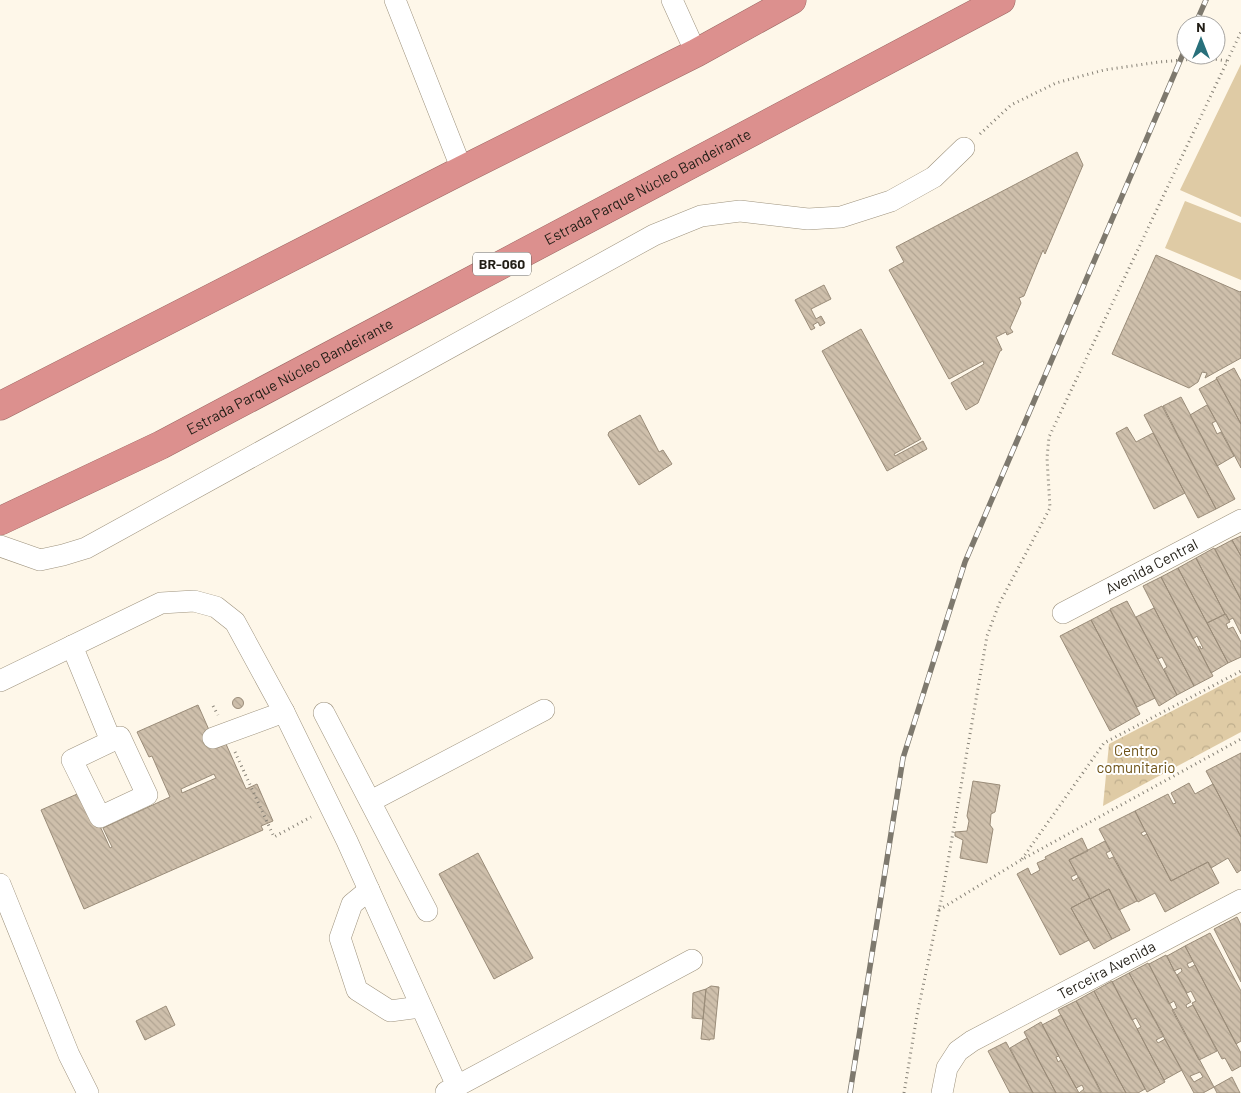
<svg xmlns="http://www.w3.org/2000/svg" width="1241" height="1093" font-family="Barlow,sans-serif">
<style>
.forest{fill:url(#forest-crowns)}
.garden{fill:#dfcba5}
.building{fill:url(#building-back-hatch);stroke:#9a8c79;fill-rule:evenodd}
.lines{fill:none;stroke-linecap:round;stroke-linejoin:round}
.minor-casing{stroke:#9e937e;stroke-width:22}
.highway-casing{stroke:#9b6864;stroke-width:29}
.path{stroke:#868176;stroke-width:3;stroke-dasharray:1 4;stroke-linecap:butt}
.minor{stroke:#fff;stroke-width:21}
.highway{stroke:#dc908e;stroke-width:28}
.rail-casing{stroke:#7e796e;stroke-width:5.5}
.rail{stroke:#fff;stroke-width:4;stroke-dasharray:11;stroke-linecap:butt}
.labels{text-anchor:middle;stroke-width:4;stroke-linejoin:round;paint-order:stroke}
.shield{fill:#fff;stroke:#64625c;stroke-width:1}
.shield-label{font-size:14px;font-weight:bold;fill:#221e16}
.street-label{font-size:15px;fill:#221e16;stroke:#fff}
.park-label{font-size:15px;fill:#6e5216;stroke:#fff}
</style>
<defs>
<pattern id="forest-crowns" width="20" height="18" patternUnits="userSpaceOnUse" patternTransform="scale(1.25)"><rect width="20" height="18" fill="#dfcba5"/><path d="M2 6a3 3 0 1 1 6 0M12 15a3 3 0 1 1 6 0" fill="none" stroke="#bfae8d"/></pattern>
<pattern id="building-back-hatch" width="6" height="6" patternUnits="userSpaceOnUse" patternTransform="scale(1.25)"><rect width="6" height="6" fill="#cebfab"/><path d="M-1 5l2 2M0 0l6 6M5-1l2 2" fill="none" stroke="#b1a492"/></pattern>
</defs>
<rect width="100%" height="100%" fill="#fef7e9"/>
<!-- forest -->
<path class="forest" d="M 1241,675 L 1241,732 L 1103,806 L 1109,744 Z"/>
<!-- garden -->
<path class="garden" d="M 1241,64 L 1241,217 L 1180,190 Z
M 1185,201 L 1241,223 L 1241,280 L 1165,248 Z"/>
<!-- building -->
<path class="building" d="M 1077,152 L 1083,165 L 1045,254 L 1043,250 L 1024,296 L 1019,298 L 1021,303 L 1010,328 L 1013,332 L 1007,335 L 1006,332 L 996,337 L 1002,350 L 1000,351 L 978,403 L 966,410 L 951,383 L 984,364 L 983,361 L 949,379 L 889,270 L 904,262 L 896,247 Z
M 1156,255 L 1240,292 L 1241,291 L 1241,358 L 1205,378 L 1207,373 L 1202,372 L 1198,382 L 1189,388 L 1112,354 Z
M 824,285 L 831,299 L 811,309 L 816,319 L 821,316 L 825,323 L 820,326 L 818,322 L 813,325 L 815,328 L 811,330 L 795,300 Z
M 861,329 L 921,439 L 894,454 L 895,456 L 923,441 L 927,449 L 887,471 L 822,351 Z
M 1234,368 L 1241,381 L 1241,424 L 1216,378 Z
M 1217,379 L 1241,424 L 1241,468 L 1199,389 Z
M 1181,397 L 1235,499 L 1216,509 L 1163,406 Z
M 1207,405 L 1216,421 L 1212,423 L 1217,434 L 1221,432 L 1234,456 L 1217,466 L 1190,415 Z
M 1162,406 L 1216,509 L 1198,518 L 1144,415 Z
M 640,415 L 659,452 L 663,450 L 672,464 L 639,485 L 608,435 L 609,432 Z
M 1127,427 L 1136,442 L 1153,433 L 1185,493 L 1154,509 L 1116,433 Z
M 1241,536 L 1241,556 L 1232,540 Z
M 1232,540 L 1241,556 L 1241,600 L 1215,549 Z
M 1214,548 L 1241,600 L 1241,634 L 1233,618 L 1229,620 L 1225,614 L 1196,558 Z
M 1196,558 L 1225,614 L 1207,623 L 1178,568 Z
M 1178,568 L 1228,663 L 1211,673 L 1198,647 L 1200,646 L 1201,649 L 1203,648 L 1197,636 L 1193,639 L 1161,577 Z
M 1161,577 L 1213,676 L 1194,686 L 1143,586 Z
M 1127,601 L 1177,695 L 1159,706 L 1110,609 Z
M 1154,608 L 1194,686 L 1177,695 L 1164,669 L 1167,667 L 1162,657 L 1158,659 L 1136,617 Z
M 1110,610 L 1155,698 L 1137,707 L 1091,620 Z
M 1226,614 L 1230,622 L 1226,624 L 1227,626 L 1228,629 L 1233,627 L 1241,642 L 1241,657 L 1228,663 L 1207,623 Z
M 1091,620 L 1140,714 L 1110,731 L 1060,636 Z
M232.5 703a5.5 5.5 0 1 1 11 0a5.5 5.5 0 1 1-11 0Z
M 198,705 L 217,748 L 226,744 L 246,789 L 257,784 L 273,821 L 261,826 L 263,830 L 84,909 L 41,810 L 84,791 L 110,848 L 112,847 L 103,828 L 170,797 L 152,756 L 149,757 L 137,732 ZM 214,774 L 216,778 L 182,793 L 181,789 Z
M 1241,753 L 1241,837 L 1206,771 Z
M 973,781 L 1000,785 L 995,812 L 991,814 L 990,825 L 993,829 L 987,863 L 960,858 L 963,840 L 955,836 L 955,832 L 967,831 L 969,821 L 967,816 Z
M 1189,783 L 1195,794 L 1213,784 L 1241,837 L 1241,870 L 1237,873 L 1228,858 L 1211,868 L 1208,862 L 1171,881 L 1135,811 L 1168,794 L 1173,804 L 1176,803 L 1171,793 Z
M 1135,811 L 1145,831 L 1141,833 L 1143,836 L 1147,834 L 1171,881 L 1208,862 L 1219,883 L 1165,912 L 1155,893 L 1138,902 L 1099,829 Z
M 1082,838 L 1088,851 L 1069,860 L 1077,874 L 1071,877 L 1073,881 L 1079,877 L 1090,898 L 1071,908 L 1089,940 L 1060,955 L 1017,874 L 1028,868 L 1031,875 L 1040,870 L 1037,863 L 1046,859 L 1045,857 Z
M 1105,841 L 1110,851 L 1106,853 L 1109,859 L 1113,857 L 1137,901 L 1119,910 L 1109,889 L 1090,899 L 1069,860 Z
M 478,853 L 533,958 L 494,979 L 439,874 Z
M 1109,889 L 1130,930 L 1112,939 L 1090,899 Z
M 1090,898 L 1112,939 L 1094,949 L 1071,908 Z
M 1237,917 L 1241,925 L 1241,982 L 1214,929 Z
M 1210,933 L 1241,991 L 1241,1041 L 1236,1044 L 1185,946 Z
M 1185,946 L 1193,961 L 1187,964 L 1189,968 L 1195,965 L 1241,1053 L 1241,1066 L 1232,1071 L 1225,1058 L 1222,1059 L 1193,1005 L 1192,1003 L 1196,1001 L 1191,991 L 1187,993 L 1177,975 L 1182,971 L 1181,968 L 1174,971 L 1167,956 Z
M 1166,955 L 1191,1002 L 1186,1005 L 1187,1008 L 1193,1005 L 1217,1051 L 1199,1060 L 1172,1010 L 1177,1008 L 1174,1001 L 1169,1004 L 1149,964 Z
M 1148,963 L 1214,1087 L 1203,1093 L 1194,1093 L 1129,973 ZM 1200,1072 L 1203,1077 L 1194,1082 L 1190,1076 Z
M 1129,973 L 1164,1036 L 1156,1040 L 1158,1043 L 1165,1039 L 1182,1070 L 1164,1080 L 1137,1029 L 1141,1027 L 1136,1018 L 1132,1020 L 1112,982 Z
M 1112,981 L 1165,1082 L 1147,1092 L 1094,991 Z
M 711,986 L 719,987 L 714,1039 L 710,1039 L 710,1040 L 701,1039 L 706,989 Z
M 706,989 L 703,1019 L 692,1018 L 693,993 Z
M 1094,991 L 1145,1089 L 1138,1093 L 1126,1093 L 1076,1001 Z
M 1076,1001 L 1078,1004 L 1126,1093 L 1102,1093 L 1058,1010 Z
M 166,1006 L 175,1025 L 145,1040 L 136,1021 Z
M 1061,1015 L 1084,1059 L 1101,1093 L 1079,1093 L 1084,1089 L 1082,1085 L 1076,1088 L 1042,1025 Z
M 1041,1022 L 1059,1056 L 1056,1057 L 1058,1062 L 1061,1060 L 1079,1093 L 1056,1093 L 1024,1032 Z
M 1027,1038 L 1033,1050 L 1056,1093 L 1033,1093 L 1010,1048 Z
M 1006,1042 L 1033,1093 L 1010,1093 L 988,1051 Z
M 1232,1077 L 1240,1093 L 1217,1093 L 1214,1087 Z"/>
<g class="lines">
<defs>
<g id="minor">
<path d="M 395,0 L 462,170"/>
<path d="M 672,0 L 696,53"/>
<path d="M 0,546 L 40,560 L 63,555 L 86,548 L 654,235 L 701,216 L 740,211 L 808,219 L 841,217 L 891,201 L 934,177 L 964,148"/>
<path id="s1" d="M 1063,613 L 1241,520"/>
<path d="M 72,646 L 111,741"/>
<path d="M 0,681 L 161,603 L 194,601 L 216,607 L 235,622 L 284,712 L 347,841 L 457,1086"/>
<path d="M 324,713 L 427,911"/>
<path d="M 120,737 L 147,795 L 100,817 L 72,760 Z"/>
<path d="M 213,738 L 284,712"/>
<path d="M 371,801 L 544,710"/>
<path d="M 0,884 L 69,1055 L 88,1093"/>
<path d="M 369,890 L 352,904 L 340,938 L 357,990 L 390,1011 L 420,1007"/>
<path d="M 446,1092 L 692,960"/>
<path id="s2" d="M 942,1093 L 947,1068 L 958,1051 L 972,1041 L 1241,900"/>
</g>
<g id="highway">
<path d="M 0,406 L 462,170 L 696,53 L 792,0"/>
<path id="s3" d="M 0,521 L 161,445 L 1001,0"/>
</g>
</defs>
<!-- minor casing -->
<use href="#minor" class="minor-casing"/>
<!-- highway casing -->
<use href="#highway" class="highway-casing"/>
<!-- path -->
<path class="path" d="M 980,134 L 1011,105 L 1056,83 L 1104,70 L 1159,62 L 1208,58 L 1227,61
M 213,706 L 218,715
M 235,752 L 274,837 L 311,817
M 1022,859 L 1104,743 L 1241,671
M 939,910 L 1021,860 L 1241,739
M 904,1093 L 917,1015 L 942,896 L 987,636 L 999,604 L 1050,508 L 1047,458 L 1049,437 L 1241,32"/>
<!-- minor -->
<use href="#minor" class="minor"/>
<!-- highway -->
<use href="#highway" class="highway"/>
<defs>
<path id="rail" d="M 1195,25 L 1206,0
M 850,1093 L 903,758 L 965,562 L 1186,47"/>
</defs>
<!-- rail casing -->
<use href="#rail" class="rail-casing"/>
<!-- rail -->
<use href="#rail" class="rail"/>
</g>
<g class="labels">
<!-- shield labels -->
<rect class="shield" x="473" y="252.5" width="58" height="23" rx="4"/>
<g class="shield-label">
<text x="502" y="269">BR-060</text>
</g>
<!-- street labels -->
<g class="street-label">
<text dy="5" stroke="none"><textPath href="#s3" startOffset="729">Estrada Parque Núcleo Bandeirante</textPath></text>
<text dy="5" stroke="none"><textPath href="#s3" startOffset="324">Estrada Parque Núcleo Bandeirante</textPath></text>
<text dy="5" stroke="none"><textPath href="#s1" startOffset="100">Avenida Central</textPath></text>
<text dy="5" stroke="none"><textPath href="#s2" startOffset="215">Terceira Avenida</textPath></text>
</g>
<!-- park labels -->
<g class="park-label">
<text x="1136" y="756">Centro<tspan x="1136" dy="17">comunitario</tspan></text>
</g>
</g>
<!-- north arrow -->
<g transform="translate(1201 40)"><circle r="24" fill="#ffffff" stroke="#a7a5a2"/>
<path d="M0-4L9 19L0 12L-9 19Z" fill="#28707b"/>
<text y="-8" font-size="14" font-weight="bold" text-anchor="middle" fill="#221e16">N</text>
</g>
</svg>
